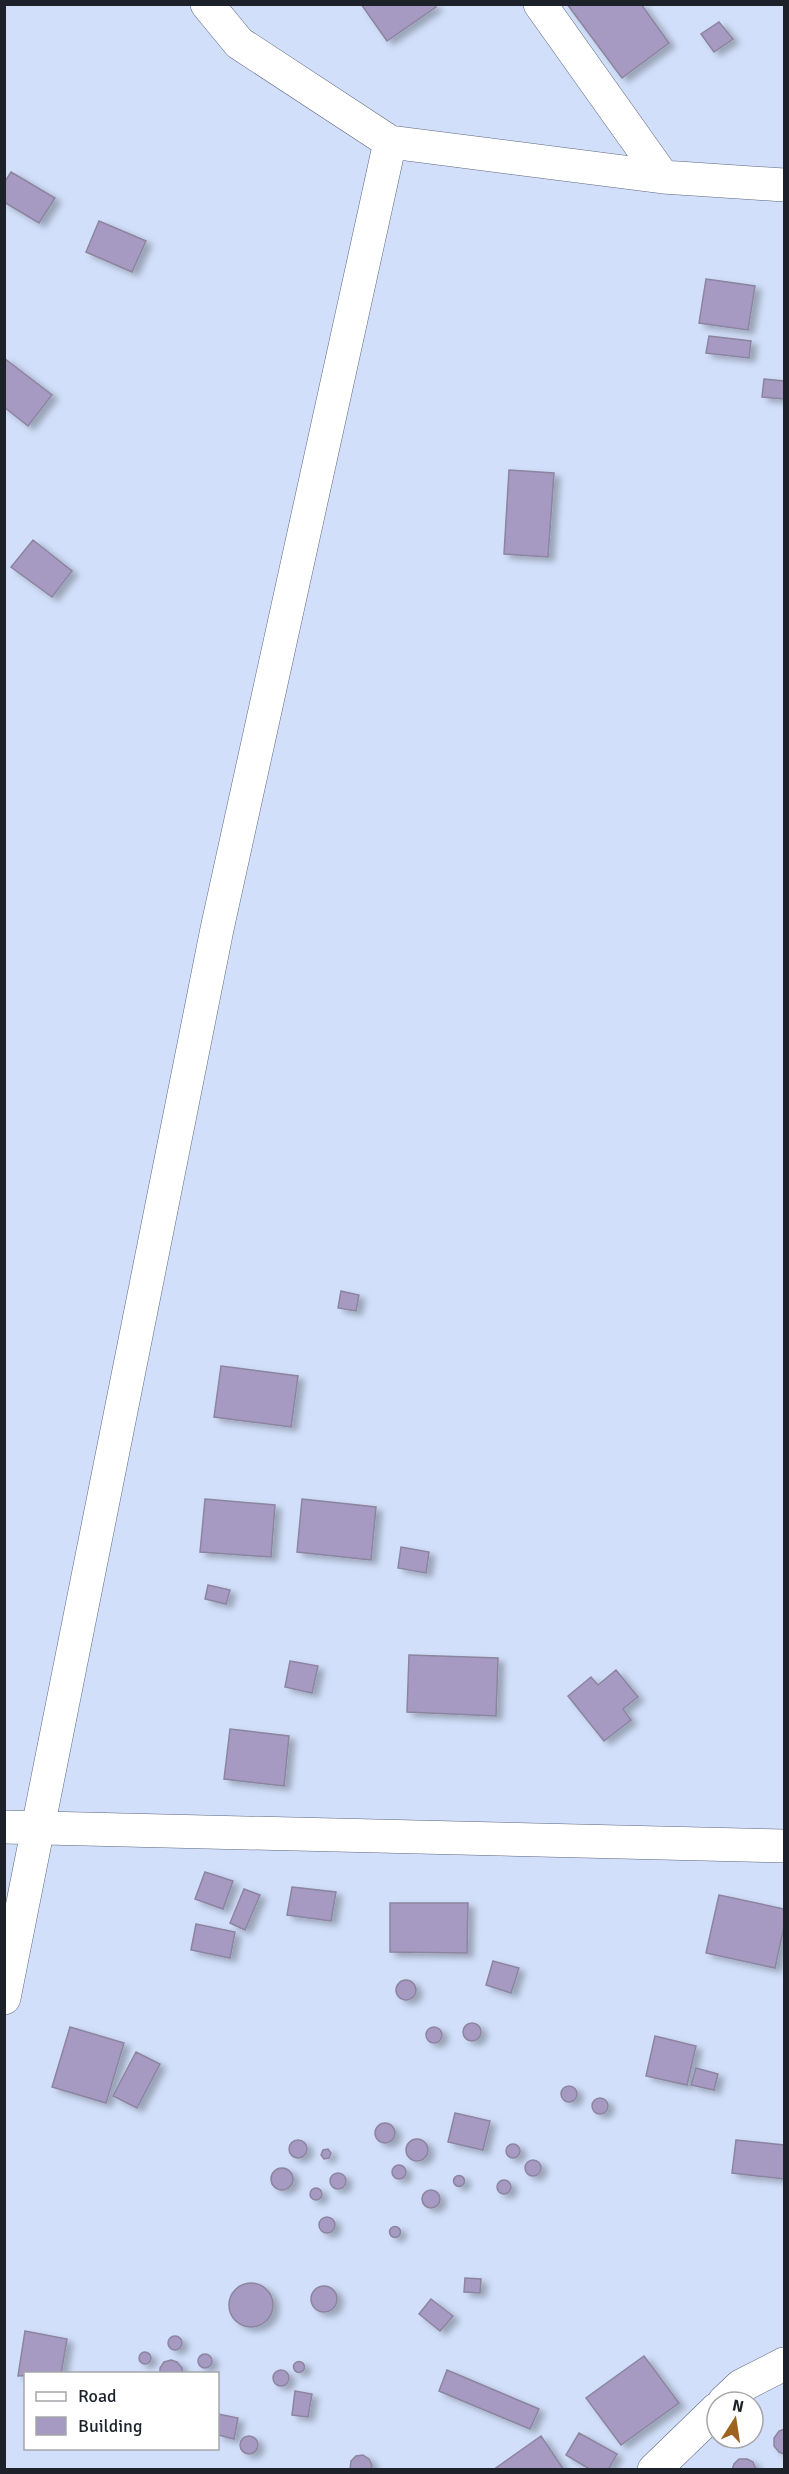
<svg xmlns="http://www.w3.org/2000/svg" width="789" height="2474" font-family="Signika,sans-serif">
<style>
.building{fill:#a69ac2;stroke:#8c859f;stroke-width:1.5;filter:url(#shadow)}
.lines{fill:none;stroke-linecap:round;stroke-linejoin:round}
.minor-casing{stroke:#5c667e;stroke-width:34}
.minor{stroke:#fff;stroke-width:33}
</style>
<defs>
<filter id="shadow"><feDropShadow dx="6" dy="4" stdDeviation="3" flood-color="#0004"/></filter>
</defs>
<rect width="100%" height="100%" fill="#d2dffa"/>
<!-- building -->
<path class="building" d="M 361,4 L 434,4 L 436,7 L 387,41 Z
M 567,4 L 641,4 L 669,43 L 622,78 Z
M 719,22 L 733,39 L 714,52 L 701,34 Z
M 11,172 L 55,198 L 39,223 L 4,202 L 4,183 Z
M 99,221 L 146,241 L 132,272 L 86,252 Z
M 706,279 L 755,286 L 748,330 L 699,323 Z
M 709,336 L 751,341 L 749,358 L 706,353 Z
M 4,358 L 52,395 L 28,426 L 4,407 Z
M 764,379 L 784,381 L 784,399 L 762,397 Z
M 509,470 L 554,473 L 548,557 L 504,554 Z
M 33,540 L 72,571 L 52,597 L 11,567 Z
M 341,1291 L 359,1295 L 356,1311 L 338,1308 Z
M 221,1366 L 298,1376 L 291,1427 L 214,1417 Z
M 205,1499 L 275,1505 L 271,1557 L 200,1552 Z
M 302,1499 L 376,1507 L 371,1560 L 297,1552 Z
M 401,1547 L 429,1552 L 426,1573 L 398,1568 Z
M 208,1585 L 230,1590 L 226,1604 L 205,1599 Z
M 409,1655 L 498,1658 L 496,1716 L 407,1712 Z
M 290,1661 L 318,1666 L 312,1693 L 285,1687 Z
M 616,1670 L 638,1697 L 623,1709 L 631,1720 L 604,1741 L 568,1696 L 591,1677 L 598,1685 Z
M 230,1729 L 289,1736 L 284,1786 L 224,1779 Z
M 205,1872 L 233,1881 L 223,1909 L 195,1899 Z
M 292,1887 L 336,1892 L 331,1921 L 287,1915 Z
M 244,1889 L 260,1895 L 245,1930 L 230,1923 Z
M 719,1895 L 784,1909 L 784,1927 L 775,1968 L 706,1953 Z
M 390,1903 L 468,1903 L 467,1953 L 390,1952 Z
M 196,1924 L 235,1932 L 230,1958 L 191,1950 Z
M 493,1961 L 519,1968 L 511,1993 L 486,1985 Z
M396 1990a10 10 0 1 1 20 0a10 10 0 1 1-20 0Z
M463 2032a9 9 0 1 1 18 0a9 9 0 1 1-18 0Z
M426 2035a8 8 0 1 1 16 0a8 8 0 1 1-16 0Z
M 70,2027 L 124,2043 L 106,2103 L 52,2087 Z
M 655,2036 L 696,2046 L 687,2085 L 646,2076 Z
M 136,2052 L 160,2064 L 137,2108 L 113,2096 Z
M 696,2068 L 718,2074 L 714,2090 L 691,2085 Z
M561 2094a8 8 0 1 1 16 0a8 8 0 1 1-16 0Z
M592 2106a8 8 0 1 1 16 0a8 8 0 1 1-16 0Z
M 455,2113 L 490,2121 L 483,2150 L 448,2142 Z
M375 2133a10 10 0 1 1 20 0a10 10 0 1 1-20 0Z
M406 2150a11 11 0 1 1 22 0a11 11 0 1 1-22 0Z
M 736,2140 L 784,2145 L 784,2179 L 732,2173 Z
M289 2149a9 9 0 1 1 18 0a9 9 0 1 1-18 0Z
M506 2151a7 7 0 1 1 14 0a7 7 0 1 1-14 0Z
M 328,2149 L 331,2153 L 329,2158 L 324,2159 L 321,2155 L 323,2150 Z
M525 2168a8 8 0 1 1 16 0a8 8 0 1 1-16 0Z
M392 2172a7 7 0 1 1 14 0a7 7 0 1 1-14 0Z
M271 2179a11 11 0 1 1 22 0a11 11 0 1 1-22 0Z
M330 2181a8 8 0 1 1 16 0a8 8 0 1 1-16 0Z
M453.5 2181a5.5 5.5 0 1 1 11 0a5.5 5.5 0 1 1-11 0Z
M497 2187a7 7 0 1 1 14 0a7 7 0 1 1-14 0Z
M310 2194a6 6 0 1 1 12 0a6 6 0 1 1-12 0Z
M422 2199a9 9 0 1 1 18 0a9 9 0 1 1-18 0Z
M319 2225a8 8 0 1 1 16 0a8 8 0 1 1-16 0Z
M389.5 2232a5.5 5.5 0 1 1 11 0a5.5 5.5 0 1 1-11 0Z
M 465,2278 L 481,2279 L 480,2293 L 464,2292 Z
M229 2305a22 22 0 1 1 44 0a22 22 0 1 1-44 0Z
M311 2299a13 13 0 1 1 26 0a13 13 0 1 1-26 0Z
M 431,2299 L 453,2316 L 440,2331 L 419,2314 Z
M 25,2331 L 67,2339 L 61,2374 L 18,2376 Z
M168 2343a7 7 0 1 1 14 0a7 7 0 1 1-14 0Z
M139 2358a6 6 0 1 1 12 0a6 6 0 1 1-12 0Z
M198 2361a7 7 0 1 1 14 0a7 7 0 1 1-14 0Z
M 644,2356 L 679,2403 L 621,2445 L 586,2398 Z
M 171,2360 L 177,2362 L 182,2368 L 182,2374 L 160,2374 L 160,2368 L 164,2362 Z
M293.5 2367a5.5 5.5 0 1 1 11 0a5.5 5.5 0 1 1-11 0Z
M273 2378a8 8 0 1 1 16 0a8 8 0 1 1-16 0Z
M 447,2370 L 539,2409 L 530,2429 L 439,2391 Z
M 295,2391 L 312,2394 L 308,2417 L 292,2415 Z
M 218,2414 L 238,2418 L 234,2439 L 218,2435 Z
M 784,2429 L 784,2454 L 779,2452 L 774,2446 L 774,2438 L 779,2431 Z
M 579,2433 L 617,2454 L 608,2470 L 591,2470 L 566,2455 Z
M 541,2436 L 564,2470 L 493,2470 Z
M240 2445a9 9 0 1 1 18 0a9 9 0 1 1-18 0Z
M 363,2455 L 369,2459 L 372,2465 L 371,2470 L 350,2470 L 351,2461 L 356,2456 Z
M 739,2459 L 747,2459 L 753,2462 L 756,2470 L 732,2470 L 734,2464 Z"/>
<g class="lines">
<defs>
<path id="minor" d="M 207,4 L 239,43 L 390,142 L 663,177 L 784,185
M 540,4 L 663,177
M 4,1827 L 784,1846
M 4,1998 L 217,929 L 390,142
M 724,2402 L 741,2386 L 784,2364
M 654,2470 L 717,2409"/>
</defs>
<!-- minor casing -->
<use href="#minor" class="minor-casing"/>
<!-- minor -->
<use href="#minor" class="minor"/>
</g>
<!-- border -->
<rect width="789" height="2474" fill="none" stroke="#1c212a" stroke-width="12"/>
<!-- legend -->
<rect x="24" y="2372" width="195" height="78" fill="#ffffff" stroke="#a4a6aa" stroke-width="1.5"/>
<rect x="36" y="2392" width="30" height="9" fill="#ffffff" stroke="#a4a6aa" stroke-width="1.5"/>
<text x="78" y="2402" font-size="18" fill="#1c212a">Road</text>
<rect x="36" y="2417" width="30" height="18" fill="#a69ac2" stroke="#a4a6aa" stroke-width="1.5"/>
<text x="78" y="2432" font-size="18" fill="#1c212a">Building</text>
<!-- north arrow -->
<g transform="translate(735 2420) rotate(12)"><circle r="28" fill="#ffffff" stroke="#a4a6aa" stroke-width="1.5"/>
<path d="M0-4.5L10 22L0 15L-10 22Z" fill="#9c641f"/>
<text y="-9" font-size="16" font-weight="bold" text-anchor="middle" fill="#1c212a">N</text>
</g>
</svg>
